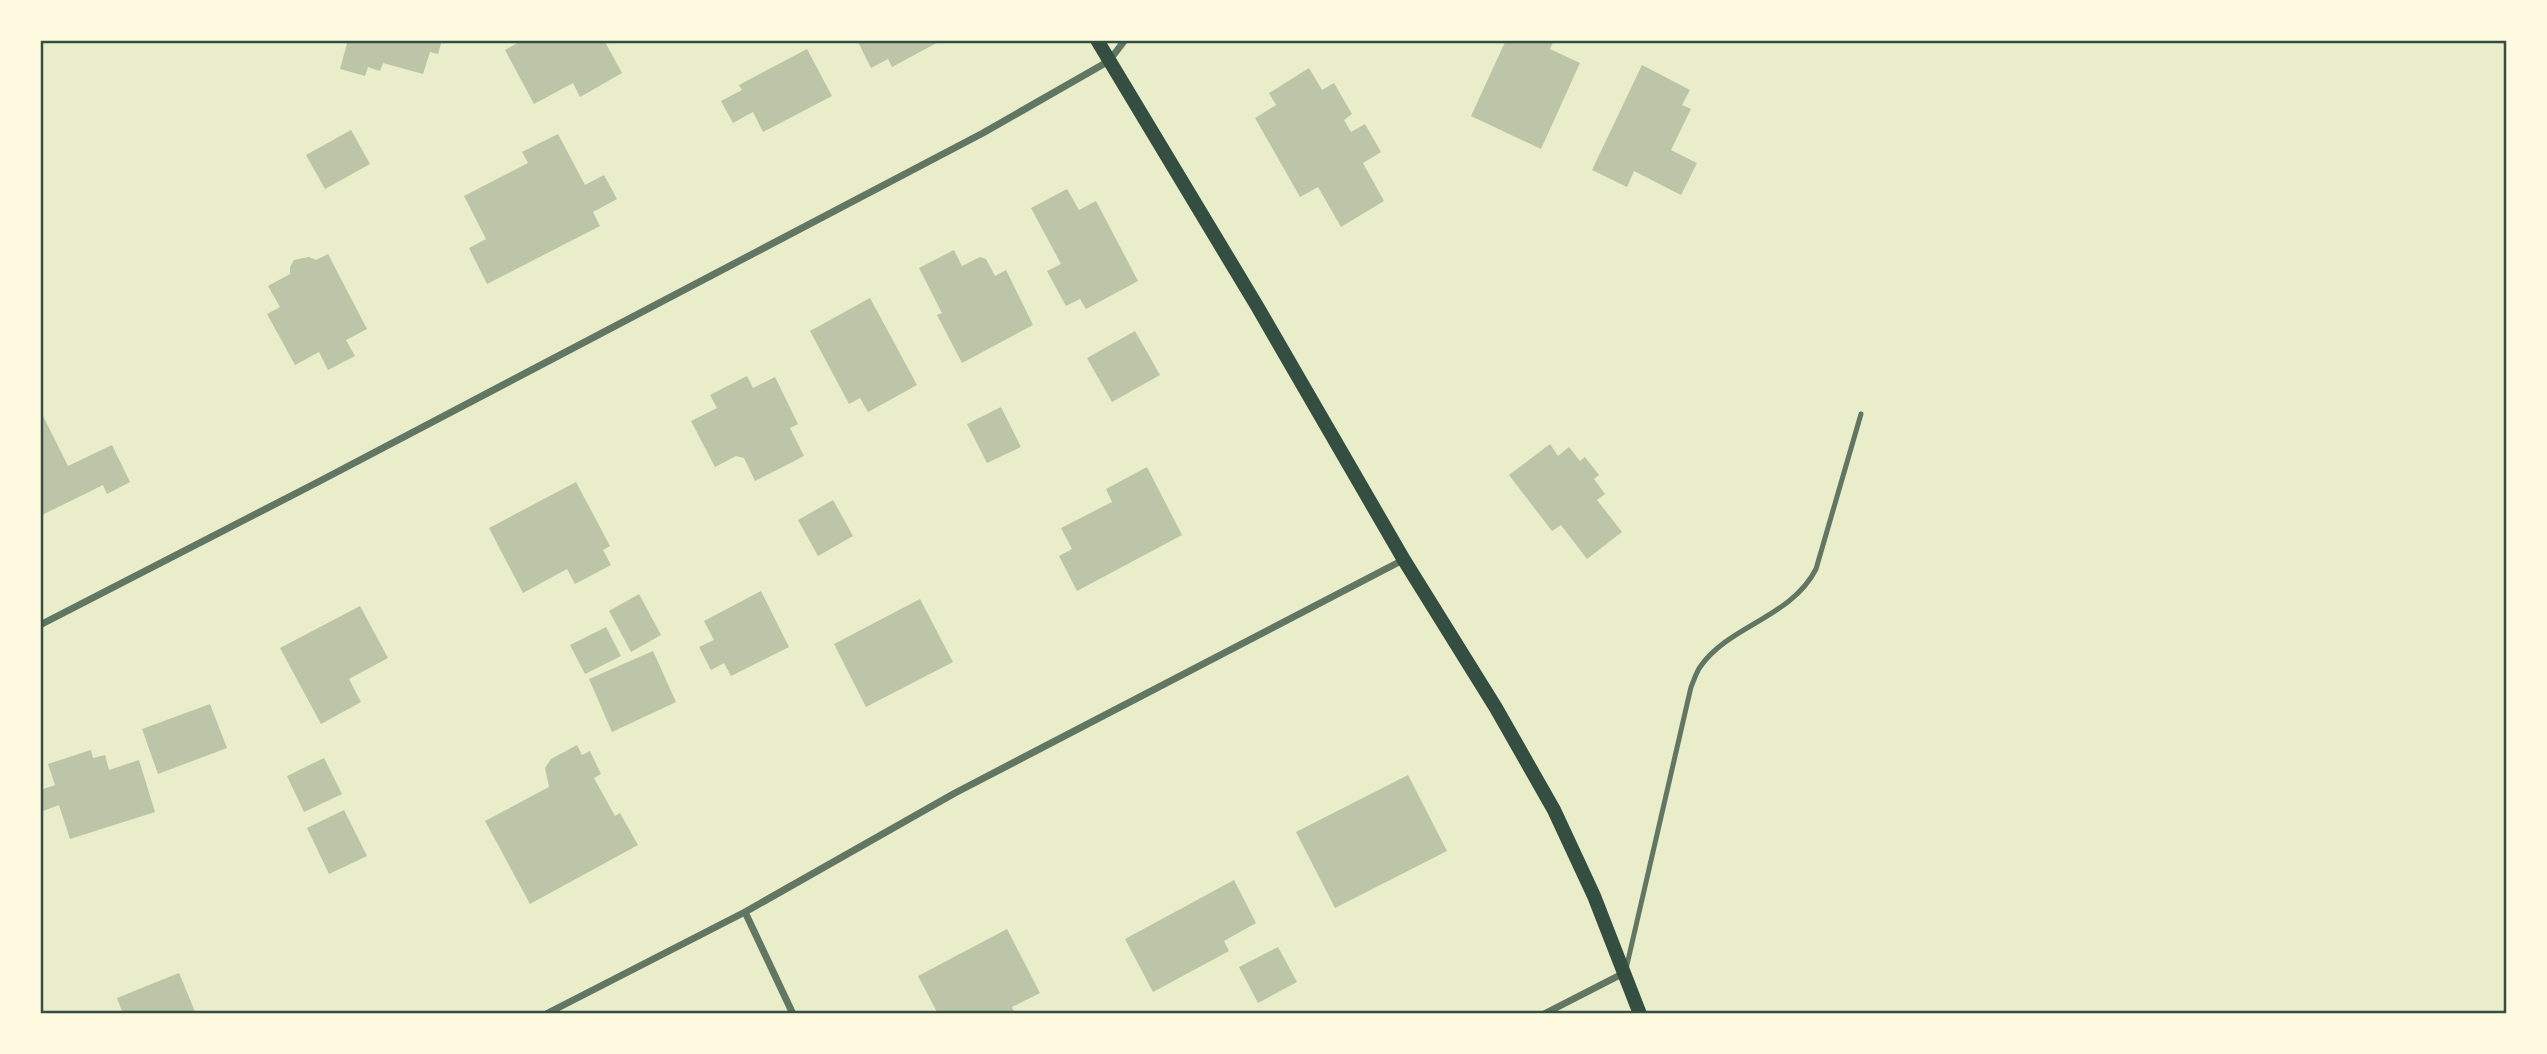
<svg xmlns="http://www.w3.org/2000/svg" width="2547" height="1054" font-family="'Sofia Sans Condensed',sans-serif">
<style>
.building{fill:#bcc5a7}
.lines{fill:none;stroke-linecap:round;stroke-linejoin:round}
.service{stroke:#617663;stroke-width:5}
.minor{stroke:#617663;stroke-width:7}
.secondary{stroke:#344e41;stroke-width:14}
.neatline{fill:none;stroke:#344e41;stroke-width:2.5}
</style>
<rect width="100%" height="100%" fill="#e9edc9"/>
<!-- building -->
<path class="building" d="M 348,40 L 442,40 L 438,54 L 430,52 L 423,74 L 383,63 L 380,71 L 368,67 L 365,76 L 340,69 Z
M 523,40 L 604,40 L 622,73 L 580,97 L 573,83 L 534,104 L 505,50 Z
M 857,40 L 942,40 L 892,67 L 888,59 L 871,68 Z
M 1506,40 L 1554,40 L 1550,49 L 1580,63 L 1541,149 L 1471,116 Z
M 807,49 L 832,96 L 763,132 L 753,112 L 733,123 L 721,101 L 742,90 L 739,85 Z
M 1642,65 L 1690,90 L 1682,105 L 1691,109 L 1671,150 L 1697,163 L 1681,195 L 1634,171 L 1627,187 L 1592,170 Z
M 1309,68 L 1322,90 L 1334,83 L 1352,114 L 1344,120 L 1351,132 L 1365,124 L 1381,152 L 1363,163 L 1384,201 L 1341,227 L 1318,187 L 1300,197 L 1255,118 L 1276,105 L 1269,93 Z
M 351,130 L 370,164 L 325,189 L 306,155 Z
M 558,134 L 585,185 L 604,175 L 617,199 L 593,212 L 600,226 L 487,284 L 469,248 L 486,239 L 464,196 L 528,163 L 522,152 Z
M 1067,189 L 1079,210 L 1096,201 L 1138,281 L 1086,309 L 1080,299 L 1066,306 L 1047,271 L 1061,264 L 1031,208 Z
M 954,250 L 962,266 L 980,257 L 986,259 L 995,276 L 1006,270 L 1033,325 L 962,363 L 937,315 L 942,313 L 919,268 Z
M 328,254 L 367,329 L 346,340 L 355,356 L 328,370 L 319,352 L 295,365 L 267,314 L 280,307 L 268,286 L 290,274 L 290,267 L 294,260 L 309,257 L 316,260 Z
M 870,298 L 917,385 L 868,412 L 860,398 L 849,404 L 810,331 Z
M 1135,331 L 1160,375 L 1112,402 L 1087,358 Z
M 747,376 L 753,388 L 775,377 L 798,424 L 790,428 L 804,456 L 755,481 L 744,458 L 736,456 L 715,467 L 691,421 L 717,408 L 710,395 Z
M 1001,407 L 1021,447 L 987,463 L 967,424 Z
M 43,416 L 68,466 L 112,445 L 130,482 L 107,494 L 103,485 L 40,516 L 40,417 Z
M 1550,444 L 1558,456 L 1569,447 L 1580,461 L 1585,457 L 1599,475 L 1594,479 L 1605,494 L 1597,500 L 1622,532 L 1587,559 L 1561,525 L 1552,531 L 1509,475 Z
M 1147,467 L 1182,535 L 1077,591 L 1059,556 L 1072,549 L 1061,528 L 1112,502 L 1106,489 Z
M 576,482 L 610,546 L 603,550 L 611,565 L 575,584 L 567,569 L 523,593 L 489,528 Z
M 833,500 L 853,536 L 818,556 L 798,520 Z
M 761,591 L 789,647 L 731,676 L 724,663 L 711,670 L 699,647 L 714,640 L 704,621 Z
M 639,594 L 661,635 L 631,652 L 609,611 Z
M 920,599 L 953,662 L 866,707 L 834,644 Z
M 360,606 L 388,658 L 349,679 L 361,702 L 321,724 L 280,648 Z
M 606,627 L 621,656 L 585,674 L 570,645 Z
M 653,651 L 676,702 L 612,732 L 589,679 Z
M 210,704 L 227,748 L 158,774 L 142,729 Z
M 577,745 L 582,755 L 590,751 L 601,774 L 594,778 L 615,816 L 620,813 L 638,845 L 530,904 L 485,821 L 549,787 L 545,768 L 551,759 Z
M 91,750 L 93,758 L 105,755 L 109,770 L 139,760 L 155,812 L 70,839 L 59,805 L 43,811 L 40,790 L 55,785 L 48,764 Z
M 324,758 L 342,794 L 304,812 L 287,776 Z
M 1408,775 L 1447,851 L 1335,908 L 1296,832 Z
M 344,810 L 367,856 L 329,874 L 307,828 Z
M 1234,880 L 1256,923 L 1224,941 L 1229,951 L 1153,992 L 1125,939 Z
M 1007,929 L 1040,993 L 1012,1007 L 1015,1014 L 938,1014 L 918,976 Z
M 1278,947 L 1297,982 L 1258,1003 L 1239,967 Z
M 179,973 L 196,1014 L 123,1014 L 117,998 Z"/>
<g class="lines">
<!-- service -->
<path class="service" d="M 1626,969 L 1691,687 C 1694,680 1696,673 1700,667 C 1729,625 1791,618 1816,569 L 1861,414"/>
<!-- minor -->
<path class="minor" d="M 40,625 L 318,482 L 983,133 L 1109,61 L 1125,40
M 745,912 L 793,1014
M 546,1014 L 745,912 L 955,793 L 1403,560
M 1544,1014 L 1624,973"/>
<!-- secondary -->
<path class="secondary" d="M 1097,40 L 1257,306 L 1404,560 L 1496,708 L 1554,810 L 1594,896 L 1640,1014"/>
</g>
<!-- border -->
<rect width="2547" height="1054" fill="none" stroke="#fefae0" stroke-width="84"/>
<rect x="42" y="42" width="2463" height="970" class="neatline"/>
</svg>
